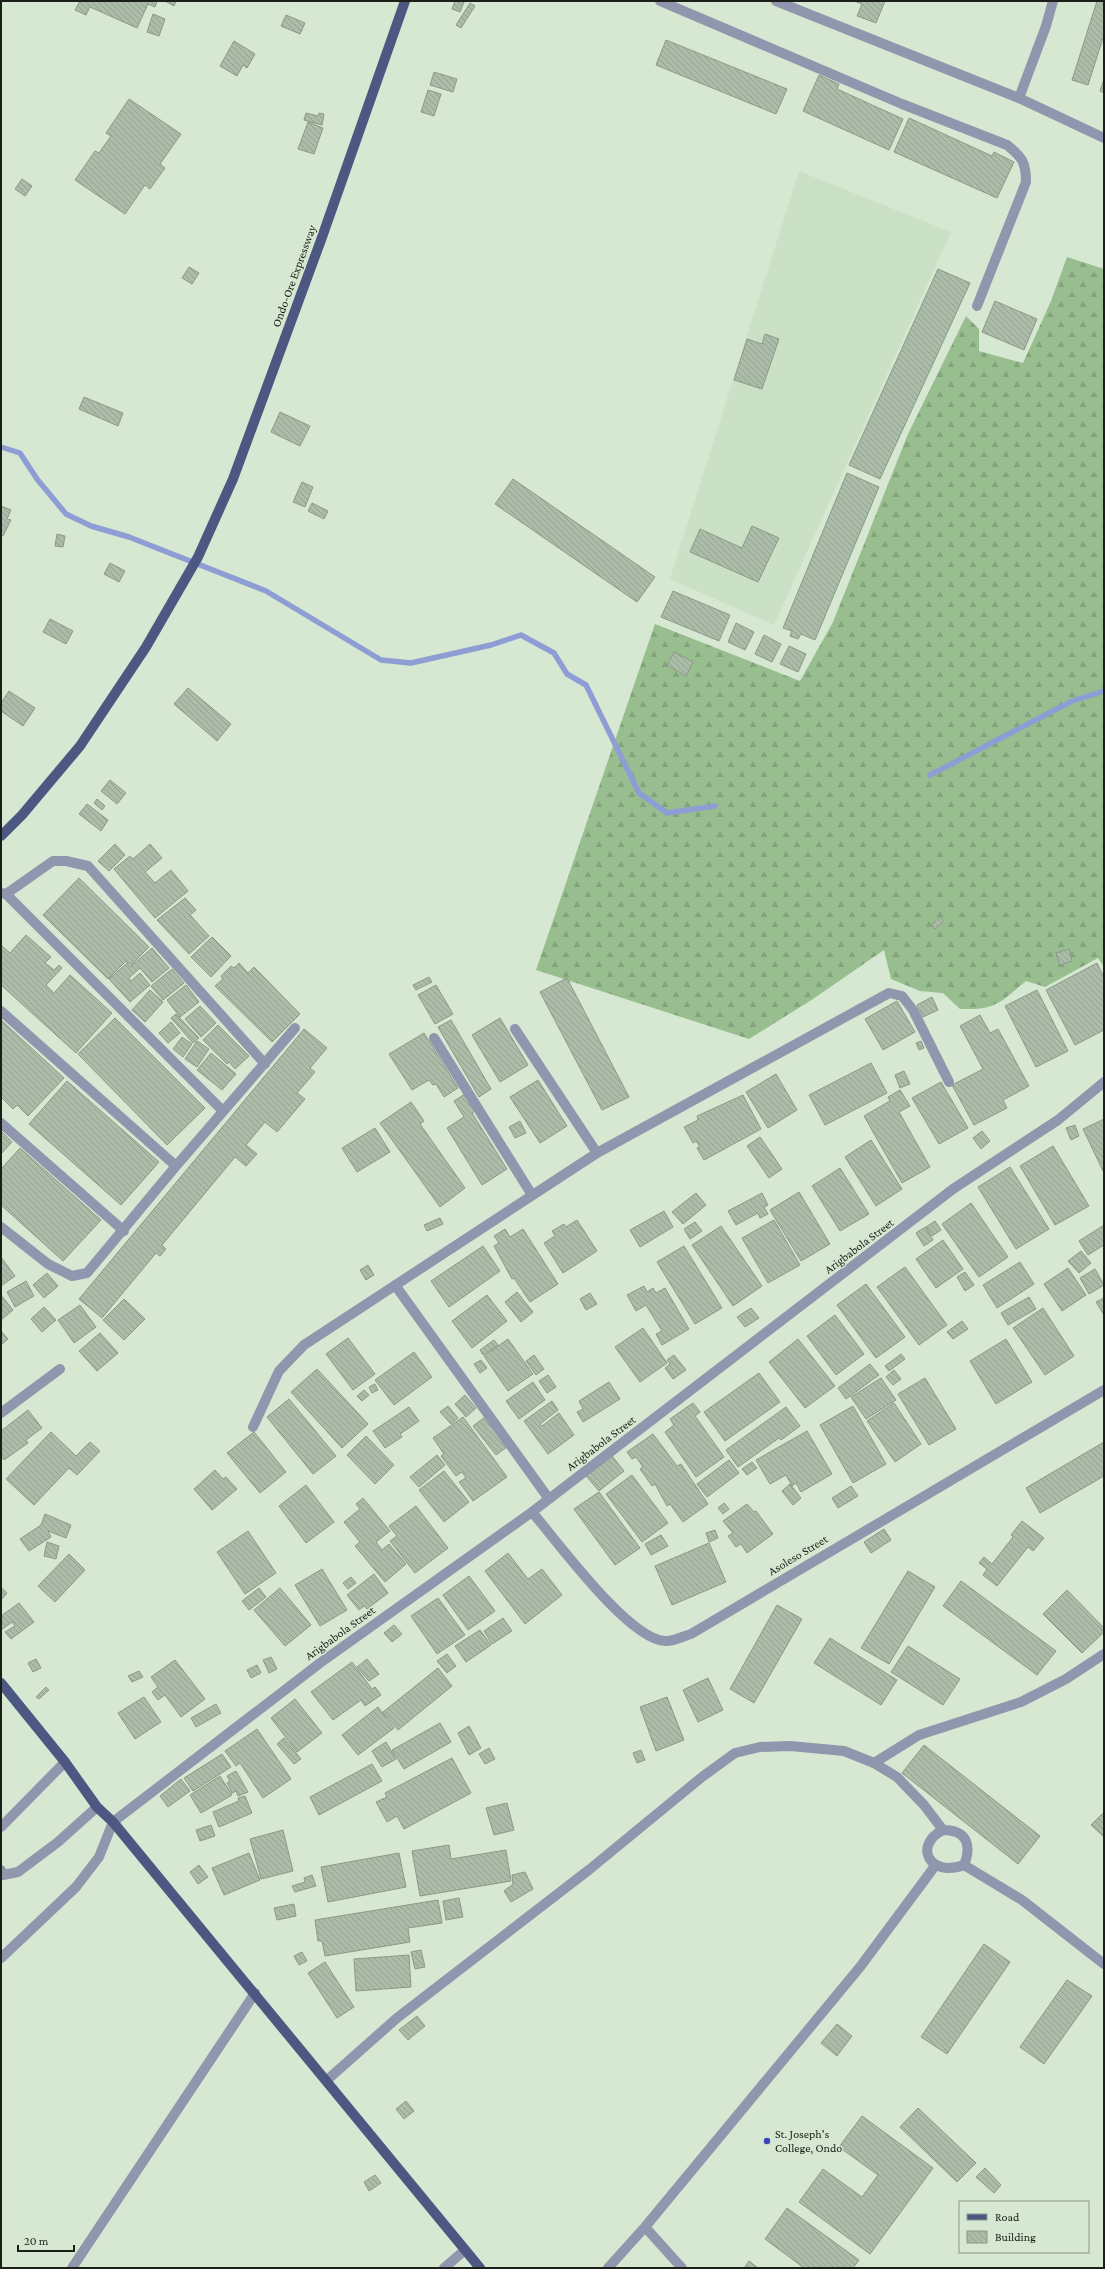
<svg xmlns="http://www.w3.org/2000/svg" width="1105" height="2269" viewBox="0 0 1105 2269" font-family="'Crimson Pro',serif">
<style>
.built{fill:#cae1c5}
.forest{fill:url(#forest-firs)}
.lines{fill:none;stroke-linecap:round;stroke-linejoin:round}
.stream{stroke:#8e9dd4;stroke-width:5.5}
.building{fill:url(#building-back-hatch);stroke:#8a9a86}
.service{stroke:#8f96ae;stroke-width:10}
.minor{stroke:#8f96ae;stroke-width:10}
.primary{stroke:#4d5882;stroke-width:10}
.poi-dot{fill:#3a46ba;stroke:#d6e7d2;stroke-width:1.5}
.labels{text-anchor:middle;stroke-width:3;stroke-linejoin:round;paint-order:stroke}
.street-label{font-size:12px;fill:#1a2018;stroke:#d6e7d2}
.poi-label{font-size:12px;fill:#1a2018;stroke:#d6e7d2;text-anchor:start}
</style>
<defs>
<pattern id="forest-firs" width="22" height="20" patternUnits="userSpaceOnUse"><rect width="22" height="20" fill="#98be8f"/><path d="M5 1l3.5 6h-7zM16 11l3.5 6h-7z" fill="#82a37b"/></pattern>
<pattern id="building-back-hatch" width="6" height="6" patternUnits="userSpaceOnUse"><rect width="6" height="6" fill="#abbca8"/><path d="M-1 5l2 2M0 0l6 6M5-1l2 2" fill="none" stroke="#93a190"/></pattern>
</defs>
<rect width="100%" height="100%" fill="#d6e7d2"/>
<path class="built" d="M799 171 951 232 774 625 670 579Z"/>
<path class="forest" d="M1067 257 1104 269V967L1098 958 1045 987 1026 981C999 1003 996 1010 960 1009L943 993 920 991 891 979 884 950 813 999 749 1039 536 970 655 624 800 681 833 622 908 434 966 316 979 329V351L1023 363 1051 301Z"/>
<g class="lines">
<path class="stream" d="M1 447 20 453 37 479 66 514 91 526 129 537 266 591 381 660 411 663 491 645 521 635 554 653 567 674 586 685 639 793 667 813 715 806
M930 775 1072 701 1104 691"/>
</g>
<path class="building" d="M80 1H157L155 7 148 4 137 28 90 7 86 15 75 10Z
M165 1H176L174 6Z
M455 1 464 2 460 12 452 9Z
M854 1H885L876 23 857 16 862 4Z
M1097 1H1104V35L1088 85 1072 80Z
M470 3 475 6 461 28 456 25Z
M153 14 165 19 159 36 147 32Z
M286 15 305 23 300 34 281 26Z
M666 40 787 89 776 114 656 65Z
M234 41 255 54 247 68 243 65 237 76 220 66Z
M434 72 457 79 453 92 430 85Z
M819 75 839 84 837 89 903 119 889 150 803 111Z
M1104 79V93L1100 91Z
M428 90 441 94 434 116 421 112Z
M129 99 181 134 160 164 165 168 150 189 145 185 125 214 75 180 95 151 99 153 111 136 106 133Z
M306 113 318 116 319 113 324 114 322 125 304 120Z
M909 118 992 156 994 152 1014 162 997 198 894 152Z
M308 122 323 128 314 154 298 149Z
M22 179 32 186 25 196 15 189Z
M189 267 199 273 192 284 182 278Z
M938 269 970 283 880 479 849 465Z
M995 301 1037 319 1024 350 982 332Z
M765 334 779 339 762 389 734 380 747 339 762 344Z
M84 397 123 413 118 426 79 409Z
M280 412 310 426 300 446 271 432Z
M847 473 879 487 815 640 801 634 798 639 790 636 792 631 783 628Z
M513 479 655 577 637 602 495 504Z
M302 482 313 487 305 507 293 502Z
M312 503 328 511 324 519 308 511Z
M1 506 11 510 7 519 11 520 3 536 1 535Z
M752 526 779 538 758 582 690 552 700 529 742 548Z
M57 534 65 536 63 547 55 546Z
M110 563 125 571 119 582 104 574Z
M673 591 730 615 719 641 661 617Z
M50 619 73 631 66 644 43 632Z
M736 623 754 632 745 650 728 642Z
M764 635 781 644 772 662 755 654Z
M789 646 806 654 798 672 780 664Z
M674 652 693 662 686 676 667 665Z
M188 688 231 724 217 741 174 704Z
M9 691 35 708 23 726 1 711V703Z
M110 780 126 793 117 804 101 791Z
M97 799 105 806 102 810 94 803Z
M87 804 108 820 101 831 79 814Z
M115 844 125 855 109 871 98 861Z
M150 844 162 858 145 872 155 883 171 870 188 891 155 918 114 869 130 856 133 859Z
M79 878 149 947 131 965 126 961 108 979 43 915Z
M185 898 196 910 190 915 209 936 189 954 157 920Z
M940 917 943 922 935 929 932 924Z
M26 935 51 957 45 963 54 970 59 965 62 968 46 985 54 993 70 975 112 1013 76 1053 1 985V945L10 953Z
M212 937 231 956 211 977 191 957Z
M152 948 169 968 152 982 140 968 129 978 131 981 140 973 150 985 130 1002 109 979 127 963 130 967Z
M1069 949 1072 961 1060 965 1056 953Z
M239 963 248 973 254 967 300 1014 272 1042 215 986 223 979 221 976 231 966 234 968Z
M1097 963 1104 977V1030L1075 1045 1046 990Z
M172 969 184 983 163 1000 151 986Z
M429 977 432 982 416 990 413 985Z
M567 978 629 1097 602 1110 540 992Z
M186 985 199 1002 180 1017 167 1000Z
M436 985 453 1014 435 1024 418 995Z
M150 990 163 1002 145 1022 132 1010Z
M1037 990 1068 1051 1036 1067 1005 1006Z
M932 997 938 1010 923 1017 917 1005Z
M897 1001 915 1032 883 1050 865 1019Z
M200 1006 216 1023 201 1037 185 1019Z
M176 1014 199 1038 193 1043 171 1018Z
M980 1015 990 1033 998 1029 1029 1086 1003 1100 1007 1108 974 1125 952 1085 983 1069 960 1026Z
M115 1018 205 1108 167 1145 78 1054Z
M500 1018 528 1065 500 1082 472 1035Z
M1 1020 64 1078 28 1116 17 1105 13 1109 1 1097Z
M451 1020 491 1089 479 1097 438 1027Z
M171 1022 180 1033 168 1043 159 1033Z
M218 1025 249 1056 235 1069 229 1062 227 1064 203 1040Z
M304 1029 327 1048 310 1068 315 1072 297 1093 305 1099 277 1132 265 1122 246 1145 257 1154 246 1166 235 1157 162 1245 166 1249 160 1256 156 1253 102 1318 79 1299Z
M424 1033 458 1088 444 1097 436 1084 433 1085 429 1080 412 1090 389 1054Z
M182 1037 192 1044 183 1057 173 1049Z
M197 1041 209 1049 197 1067 185 1059Z
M921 1041 924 1048 919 1050 916 1043Z
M211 1053 236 1074 222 1090 197 1070Z
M871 1063 887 1093 825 1125 809 1095Z
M904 1071 910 1084 900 1088 895 1075Z
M776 1074 797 1110 768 1128 746 1092Z
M538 1080 567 1126 540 1143 510 1097Z
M67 1081 159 1162 121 1205 29 1124Z
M941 1082 968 1128 939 1144 912 1098Z
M900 1090 910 1106 899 1112 930 1167 902 1183 864 1116 890 1101 888 1097Z
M465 1094 475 1111 472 1113 507 1169 482 1185 447 1128 464 1117 454 1101Z
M743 1095 761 1129 704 1160 697 1148 700 1147 696 1141 693 1143 684 1127 698 1120 697 1116Z
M411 1102 424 1121 420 1124 465 1188 440 1207 380 1123Z
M1104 1119V1173L1083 1129Z
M520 1121 526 1133 515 1138 509 1127Z
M1075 1125 1079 1136 1071 1140 1066 1128Z
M375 1128 390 1152 357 1172 342 1148Z
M1 1131 12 1142 1 1154Z
M982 1131 990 1141 981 1149 973 1138Z
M760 1137 782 1169 769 1178 747 1146Z
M871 1140 902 1189 876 1206 845 1157Z
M1053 1146 1089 1206 1055 1225 1020 1166Z
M20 1148 101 1220 63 1261 1 1205V1169Z
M1010 1167 1049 1229 1016 1249 978 1187Z
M840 1168 869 1214 840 1231 812 1186Z
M799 1192 830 1244 801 1261 770 1210Z
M696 1193 706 1205 683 1224 672 1212Z
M762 1193 768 1205 764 1207 768 1214 760 1218 758 1213 736 1225 728 1211Z
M971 1203 1008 1257 979 1277 942 1224Z
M664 1211 673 1227 640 1247 630 1230Z
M440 1218 443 1224 427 1231 424 1225Z
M577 1220 597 1251 563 1273 544 1243 555 1236 552 1231 564 1224 566 1227Z
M774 1220 800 1265 768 1283 742 1238Z
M935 1221 941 1230 932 1236 926 1227Z
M695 1222 702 1231 690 1239 684 1229Z
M1104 1225V1245L1088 1255 1079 1241Z
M721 1226 762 1286 733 1306 692 1245Z
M925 1227 933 1240 924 1246 916 1233Z
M505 1229 510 1237 523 1229 558 1284 530 1302 514 1278 512 1279 494 1246 499 1243 494 1236Z
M943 1240 963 1269 936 1288 916 1259Z
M483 1246 500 1271 449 1307 431 1281Z
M684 1246 722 1308 695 1324 657 1262Z
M1081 1251 1091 1263 1079 1273 1068 1261Z
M1 1257 15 1276 1 1286Z
M1020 1262 1034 1284 997 1308 983 1285Z
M368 1265 374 1275 366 1280 360 1270Z
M905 1267 947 1325 919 1345 877 1287Z
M1068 1268 1086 1295 1062 1311 1044 1284Z
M1095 1269 1104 1285 1089 1294 1080 1278Z
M965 1272 974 1285 965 1291 957 1277Z
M47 1273 58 1286 44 1298 33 1285Z
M26 1281 34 1296 15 1307 7 1292Z
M866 1284 905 1337 876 1358 837 1305Z
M644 1286 647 1292 653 1288 656 1293 665 1288 689 1329 662 1345 656 1334 662 1331 646 1305 636 1311 627 1295Z
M517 1292 533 1312 521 1322 505 1302Z
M590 1293 597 1304 586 1310 580 1299Z
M1 1295 13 1310 1 1320Z
M487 1295 507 1321 472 1348 452 1321Z
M1029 1297 1036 1309 1008 1325 1001 1313Z
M1104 1298V1315L1096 1302Z
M124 1299 145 1319 124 1340 103 1320Z
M80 1305 96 1327 74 1343 58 1320Z
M44 1307 56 1320 42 1332 31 1319Z
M751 1308 759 1318 745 1327 737 1317Z
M1043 1308 1074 1356 1045 1375 1013 1328Z
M835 1315 864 1354 836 1375 807 1336Z
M962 1321 968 1329 953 1339 947 1332Z
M643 1328 667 1363 640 1382 615 1347Z
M1 1331 8 1339 1 1345Z
M100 1333 118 1353 97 1371 79 1351Z
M348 1338 375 1374 353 1390 326 1354Z
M508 1339 533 1374 508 1391 484 1356Z
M798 1339 835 1386 805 1408 769 1362Z
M1006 1339 1032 1382 996 1404 970 1361Z
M494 1340 498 1345 483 1355 480 1350Z
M414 1352 432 1377 394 1405 375 1380Z
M901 1354 905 1359 889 1371 885 1366Z
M534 1355 544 1369 536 1375 526 1361Z
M674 1355 686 1370 673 1379 665 1368 670 1364 667 1360Z
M481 1360 487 1368 480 1373 474 1364Z
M870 1364 879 1375 846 1399 838 1388Z
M317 1369 368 1424 342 1448 291 1392Z
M894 1370 901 1379 893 1385 886 1377Z
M759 1373 780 1402 725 1441 704 1412Z
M548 1375 556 1387 547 1393 539 1381Z
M881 1378 896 1400 866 1419 851 1397Z
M925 1378 956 1429 929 1445 898 1394Z
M533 1382 545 1400 519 1419 506 1401Z
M609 1382 620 1399 583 1422 577 1412 583 1409 579 1401Z
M375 1384 378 1390 372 1393 369 1387Z
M364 1390 369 1395 362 1401 357 1396Z
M465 1395 476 1408 466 1417 455 1404Z
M289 1399 336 1456 313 1474 267 1417Z
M552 1401 558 1410 540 1424 542 1426 559 1413 574 1435 548 1454 524 1421Z
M693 1403 700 1412 695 1416 724 1457 696 1477 665 1432 674 1425 670 1419Z
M894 1403 921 1444 895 1462 867 1421Z
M448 1406 458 1418 451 1424 440 1412Z
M853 1406 886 1464 853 1483 820 1425Z
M409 1407 419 1421 400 1434 402 1437 385 1448 373 1431Z
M786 1407 800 1426 781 1440 779 1438 738 1467 726 1450Z
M28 1410 42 1428 26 1440 28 1443 4 1460 1 1456V1431Z
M463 1417 507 1477 473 1501 459 1482 466 1478 462 1472 456 1476 441 1456 444 1454 433 1438Z
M485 1417 507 1447 496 1455 473 1426Z
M807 1431 832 1474 801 1492 796 1483 792 1486 786 1475 770 1484 756 1460Z
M51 1432 76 1456 90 1442 100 1451 77 1475 69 1468 34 1505 6 1479Z
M254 1432 286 1472 260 1493 227 1453Z
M653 1434 677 1466 681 1464 708 1504 683 1522 670 1504 667 1506 655 1484 652 1486 640 1469 643 1467 636 1457 632 1459 627 1452Z
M366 1436 394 1465 375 1484 347 1455Z
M1104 1442V1476L1040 1513 1026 1488Z
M437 1455 445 1465 419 1487 410 1477Z
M612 1456 624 1471 599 1491 586 1476Z
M729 1460 739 1473 707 1497 697 1484Z
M752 1462 757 1468 747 1475 742 1469Z
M215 1470 223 1479 226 1477 237 1489 212 1510 194 1489Z
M444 1471 469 1502 444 1522 419 1490Z
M632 1475 668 1523 642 1542 606 1494Z
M790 1484 801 1498 793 1505 782 1491Z
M306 1485 334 1522 306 1543 279 1506Z
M851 1486 858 1496 838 1508 832 1498Z
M599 1492 640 1548 615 1565 574 1509Z
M363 1498 390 1531 376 1542 382 1550 389 1544 406 1564 385 1582 355 1546 360 1542 344 1522 360 1509 356 1504Z
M724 1503 729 1509 723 1514 718 1508Z
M747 1504 754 1512 756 1511 773 1534 747 1553 741 1544 736 1547 728 1536 733 1533 723 1521Z
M416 1506 448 1548 415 1573 390 1541 397 1536 389 1526Z
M45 1514 71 1525 66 1538 48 1531 51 1537 29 1551 20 1539 41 1525Z
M1022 1521 1044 1538 1033 1551 1028 1547 997 1586 983 1575 987 1569 979 1563 984 1557 992 1564 1013 1537 1011 1535Z
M884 1529 891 1540 871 1553 864 1542Z
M715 1530 718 1538 709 1542 706 1533Z
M248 1531 276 1573 245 1594 217 1552Z
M661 1535 668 1546 651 1555 645 1544Z
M47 1542 59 1546 56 1559 44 1556Z
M709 1543 726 1582 672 1605 655 1566Z
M508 1553 528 1579 542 1569 562 1595 525 1624 485 1571Z
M69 1554 85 1570 55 1602 38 1586Z
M322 1569 347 1610 320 1626 295 1585Z
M908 1571 935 1587 889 1664 861 1648Z
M374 1574 388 1593 367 1609 364 1606 359 1610 347 1595Z
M469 1576 495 1611 468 1630 443 1595Z
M351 1577 356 1583 348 1589 343 1583Z
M961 1581 1056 1651 1037 1675 943 1606Z
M1 1587 7 1593 1 1600Z
M259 1588 266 1597 249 1610 242 1601Z
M280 1588 311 1625 285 1646 254 1610Z
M1067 1590 1104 1628V1632L1082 1653 1043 1614Z
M438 1598 465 1635 437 1654 411 1616Z
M19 1603 34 1622 11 1639 5 1632 15 1626 12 1622 1 1630V1616Z
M777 1605 802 1619 754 1703 730 1689Z
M503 1618 512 1631 492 1644 484 1631Z
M394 1625 402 1634 392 1642 384 1633Z
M480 1630 491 1645 466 1662 455 1646Z
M830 1638 897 1680 881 1705 814 1663Z
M908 1646 960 1679 943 1705 891 1672Z
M447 1654 456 1666 447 1673 437 1661Z
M271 1657 277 1669 269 1673 263 1660Z
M36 1659 41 1668 33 1672 28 1663Z
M367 1659 379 1674 369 1681 357 1667Z
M175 1660 205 1699 181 1717 165 1695 158 1700 152 1692 158 1687 151 1677Z
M352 1662 372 1689 375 1687 381 1695 365 1706 361 1700 333 1720 311 1692Z
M257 1665 261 1673 251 1678 247 1670Z
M438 1668 452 1686 398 1730 383 1712Z
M139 1671 143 1677 132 1682 128 1676Z
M708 1678 723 1710 698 1722 683 1690Z
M46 1687 49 1690 39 1699 36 1697Z
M144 1697 161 1722 135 1739 118 1713Z
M667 1697 684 1740 656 1751 640 1707Z
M295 1699 322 1733 297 1752 271 1718Z
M216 1704 221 1713 196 1727 191 1718Z
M378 1707 394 1728 358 1755 342 1735Z
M440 1723 451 1742 404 1769 392 1750Z
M469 1726 481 1748 469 1755 458 1733Z
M257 1729 291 1779 263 1798 240 1763 236 1766 225 1751Z
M284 1738 301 1759 294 1764 277 1744Z
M386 1742 396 1759 382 1767 372 1751Z
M924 1745 1040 1836 1018 1864 902 1773Z
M489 1748 495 1759 485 1764 479 1754Z
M641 1750 645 1760 637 1763 633 1753Z
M222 1754 231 1767 193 1791 184 1778Z
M452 1758 471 1793 404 1829 397 1816 387 1822 376 1802 387 1797 385 1793Z
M372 1764 382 1781 319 1815 310 1797Z
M236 1771 248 1792 238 1796 236 1791 232 1793 227 1783 230 1781 227 1776Z
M220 1776 232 1795 201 1813 190 1795Z
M181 1779 190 1791 168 1807 160 1796Z
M245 1796 252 1813 219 1827 213 1812 239 1801 238 1798Z
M507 1803 514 1830 494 1835 486 1808Z
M1104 1812V1837L1091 1825Z
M211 1825 215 1836 200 1841 196 1830Z
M283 1830 293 1871 261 1879 250 1839Z
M449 1845 451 1859 506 1850 511 1881 420 1896 412 1851Z
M249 1853 260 1880 224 1895 212 1868Z
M399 1853 406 1887 328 1902 321 1867Z
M199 1865 208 1877 198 1884 190 1872Z
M525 1872 533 1889 511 1902 504 1891 513 1884 512 1875Z
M312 1875 316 1886 295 1892 292 1886 305 1882 304 1878Z
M459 1898 463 1917 446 1920 443 1901Z
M438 1900 442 1923 408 1928 410 1942 325 1956 322 1941H318L315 1920Z
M294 1904 296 1916 277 1920 274 1908Z
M984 1944 1010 1962 947 2054 921 2037Z
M421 1950 425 1967 415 1969 411 1952Z
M302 1952 307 1961 299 1965 294 1956Z
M409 1955 411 1987 356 1991 354 1959Z
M325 1962 354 2007 337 2018 308 1973Z
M1067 1980 1092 1996 1044 2064 1020 2047Z
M417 2016 425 2026 408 2040 399 2030Z
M837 2024 852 2036 837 2056 821 2043Z
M406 2101 414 2111 404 2119 396 2109Z
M918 2108 976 2163 957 2182 900 2127Z
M862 2116 933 2168 870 2254 799 2202 823 2169 862 2197 878 2175 839 2147Z
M985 2168 1001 2185 994 2193 976 2177Z
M375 2175 381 2183 369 2191 364 2182Z
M787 2208 859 2260 853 2268H804L765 2239Z
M749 2261 758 2268H744Z"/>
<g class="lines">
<path class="service" d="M1019 98 1046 26 1053 1
M1 1413 60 1369
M874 1763 919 1735 1021 1702 1066 1679 1104 1654
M1 1827 65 1762
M1 1870 3 1875 18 1872 58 1842 97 1807
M645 2227 682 2268
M608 2268 645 2227 860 1967 935 1866"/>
<path class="minor" d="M660 1 902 104 1007 145C1022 157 1026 162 1026 182L977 306
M776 1 1019 98 1104 138
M1 893 6 894 53 861H66L88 866 265 1064
M6 894 223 1111
M1 1011 176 1166
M515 1029 597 1153
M434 1038 532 1195
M1 1123 124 1231
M1 1227 48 1264 72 1276 87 1273 176 1166 295 1028
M395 1285 549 1499
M253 1427 279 1371 304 1345 597 1153 889 993 902 996 913 1010 949 1082
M532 1512C557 1541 628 1639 665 1641 672 1642 684 1636 691 1634L1104 1390
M943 1830C967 1830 972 1845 964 1865 929 1878 913 1845 943 1830Z
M964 1865 1022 1900 1104 1964
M1 1958 76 1887 99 1857 113 1822 320 1663 532 1512 953 1189 1058 1120 1104 1082
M327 2080 397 2018 590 1869 702 1777 735 1753 760 1747 790 1746 844 1751 874 1763 897 1777 924 1805 943 1830
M72 2268 255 1993
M444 2268 465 2250"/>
<path class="primary" d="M1 836 22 815 80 746 146 647 198 557 233 479 321 240 405 1
M1 1683 65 1762 97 1807 113 1822 480 2268"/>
</g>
<circle class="poi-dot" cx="767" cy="2141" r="4"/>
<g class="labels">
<g class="street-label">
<text transform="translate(294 276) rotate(-70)" y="4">Ondo-Ore Expressway</text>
<text transform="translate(859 1246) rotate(-37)" y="4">Arigbabola Street</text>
<text transform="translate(601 1443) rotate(-37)" y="4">Arigbabola Street</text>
<text transform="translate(798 1555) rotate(-31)" y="4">Asoleso Street</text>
<text transform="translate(340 1633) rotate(-36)" y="4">Arigbabola Street</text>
</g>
<g class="poi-label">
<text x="775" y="2138">St. Joseph's<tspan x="775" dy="14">College, Ondo</tspan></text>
</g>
</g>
<rect width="1105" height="2269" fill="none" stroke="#1a2018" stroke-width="4"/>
<rect x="959" y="2201" width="130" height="52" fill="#d6e7d2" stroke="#8b9788"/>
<rect x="967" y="2214" width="20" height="6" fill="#4d5882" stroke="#8b9788"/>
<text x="995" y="2221" font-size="12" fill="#1a2018">Road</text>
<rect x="967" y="2231" width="20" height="12" fill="url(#building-back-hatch)" stroke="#8b9788"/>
<text x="995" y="2241" font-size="12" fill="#1a2018">Building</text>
<path d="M18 2245v6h56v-6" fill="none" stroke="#1a2018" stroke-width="2"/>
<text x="24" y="2245" font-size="12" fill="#1a2018" stroke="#d6e7d2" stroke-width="3" paint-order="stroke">20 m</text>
</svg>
